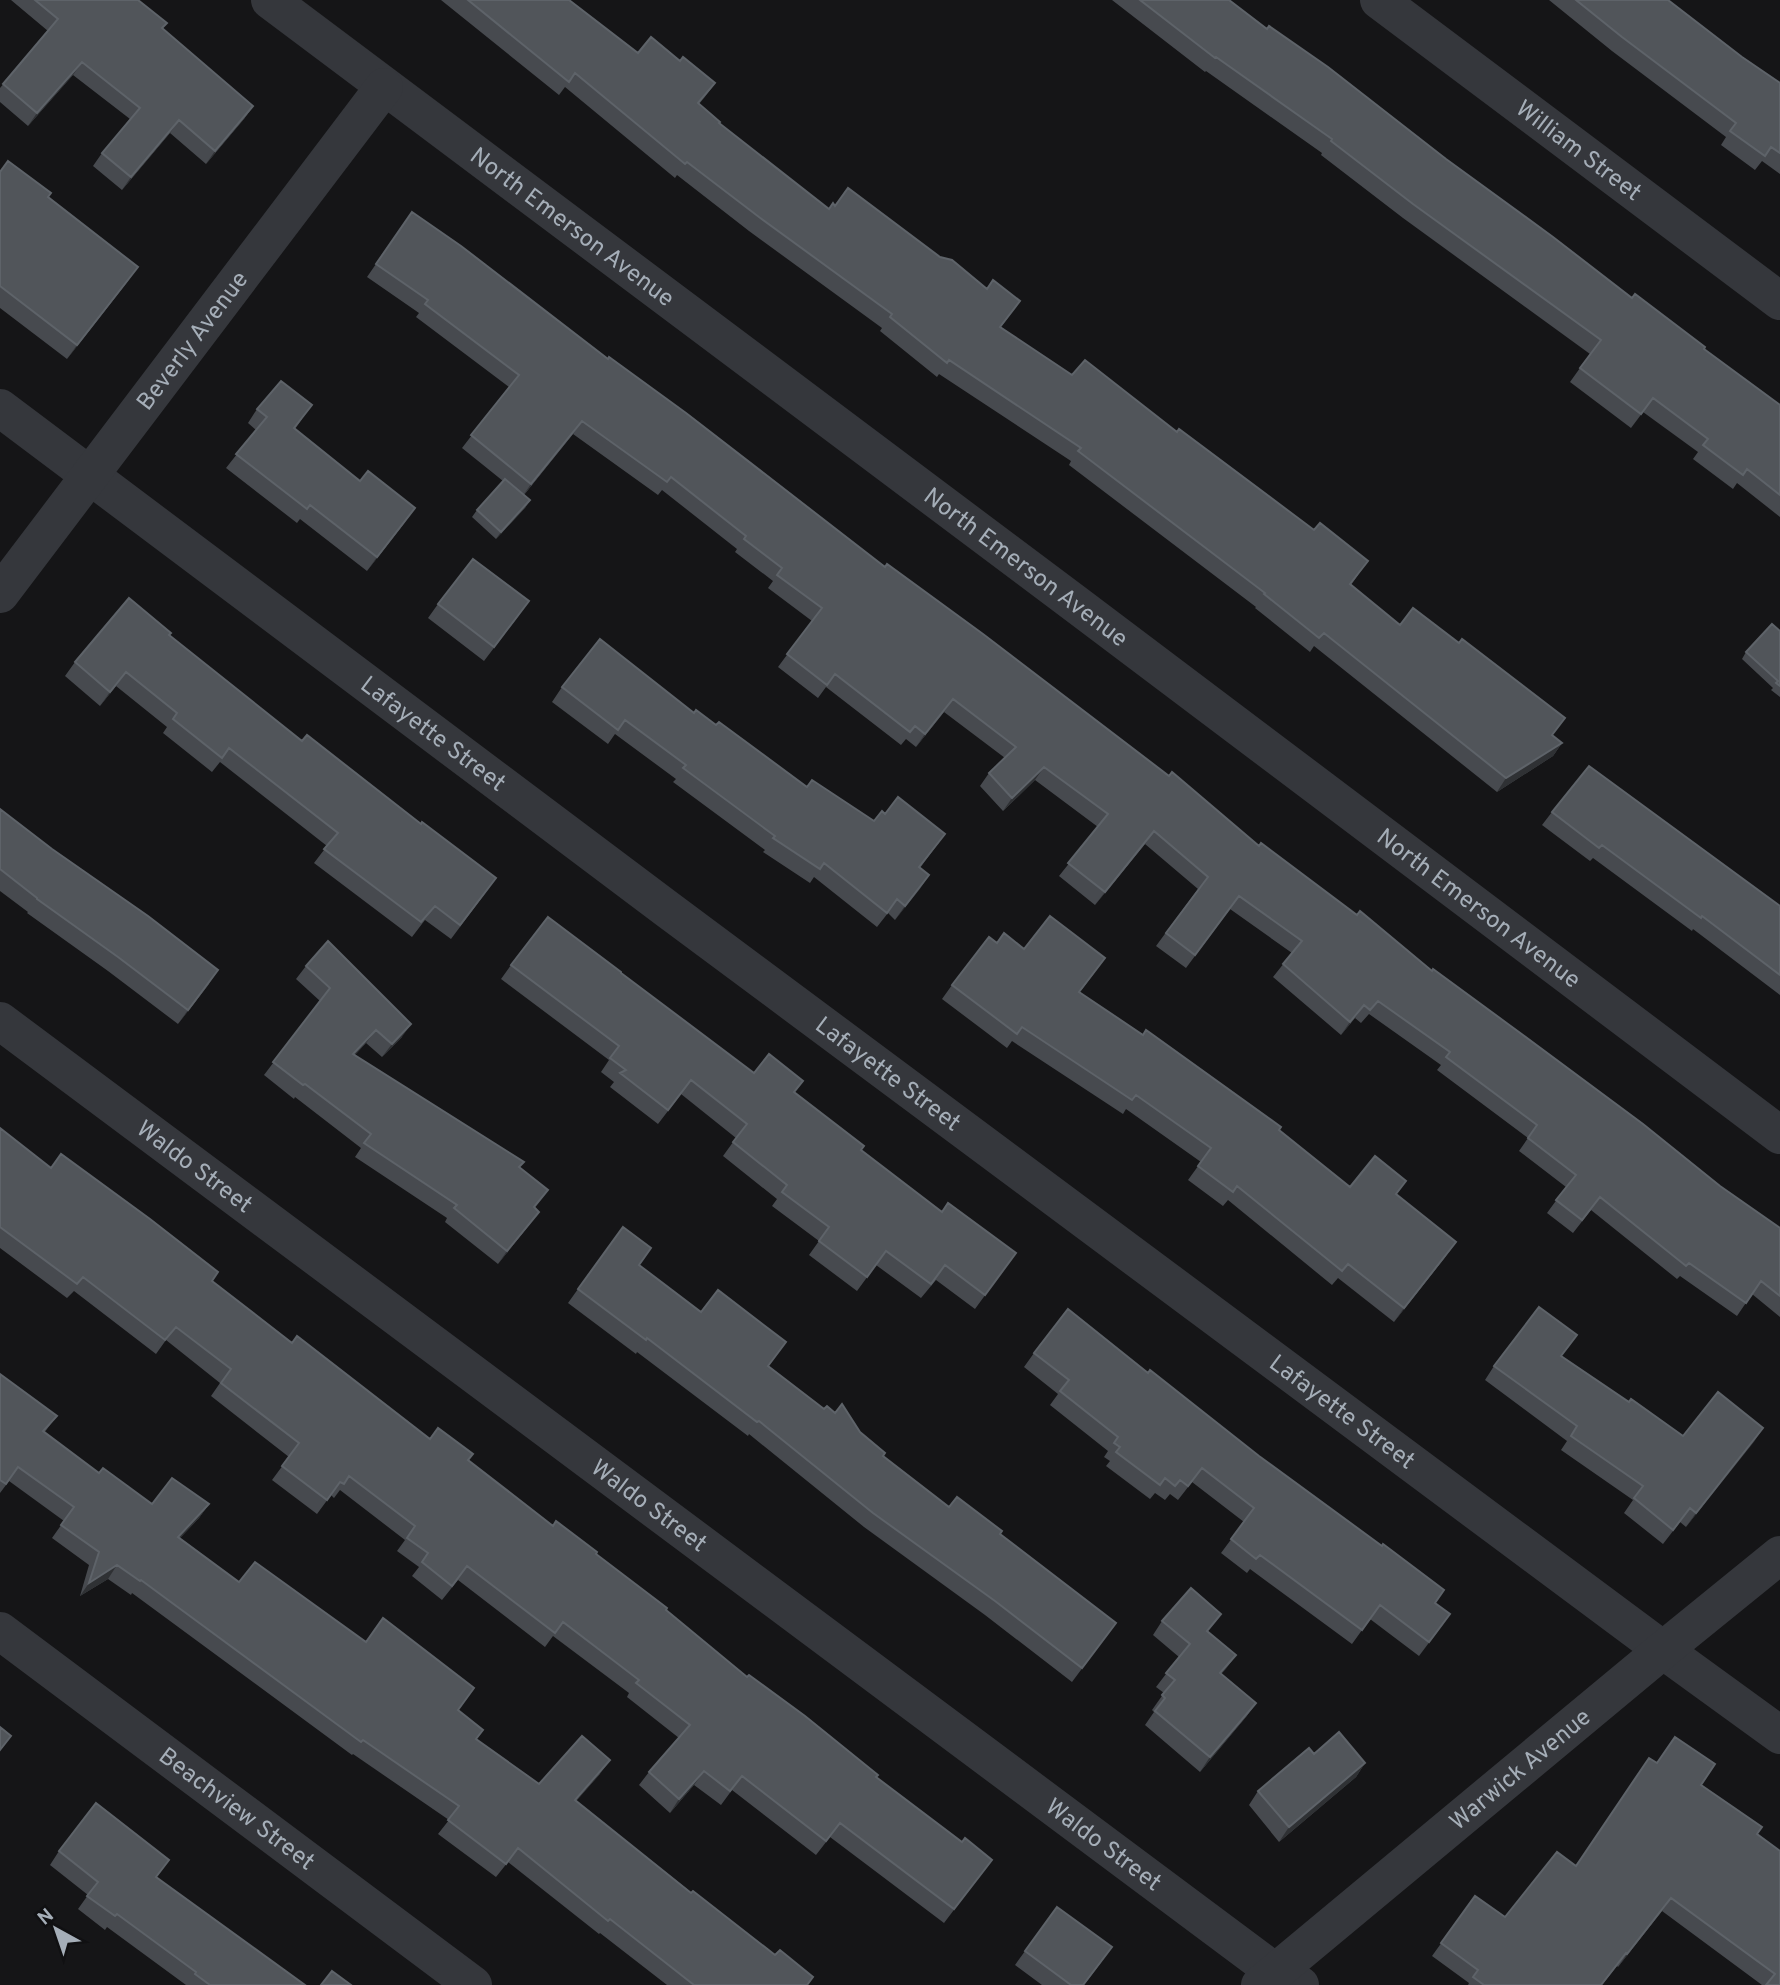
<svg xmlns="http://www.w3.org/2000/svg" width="1780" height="1985" viewBox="0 0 1780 1985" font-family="Overpass,sans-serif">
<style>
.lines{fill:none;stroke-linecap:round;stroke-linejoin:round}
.minor{stroke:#35373c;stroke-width:38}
.wall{fill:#474a4f}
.shaded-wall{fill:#2f3134}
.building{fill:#51555a;stroke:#5e6369;stroke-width:2}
.labels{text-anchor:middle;stroke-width:6;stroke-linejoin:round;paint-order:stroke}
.street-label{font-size:24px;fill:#a5aeb8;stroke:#101012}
</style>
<rect width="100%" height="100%" fill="#151517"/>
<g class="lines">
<g class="minor">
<path id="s1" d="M270 0 1077 605 1780 1135"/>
<path id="s2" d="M1379 0 1780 301"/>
<path id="s3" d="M0 408 667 909 1663 1650 1780 1735"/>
<path id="s4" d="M0 594 384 87"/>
<path id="s5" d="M0 1021 1275 1972 1300 1985"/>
<path id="s6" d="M0 1631 473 1985"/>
<path id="s7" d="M1260 1985 1663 1650 1780 1555"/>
</g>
</g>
<path class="wall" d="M11 0H138L163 29 253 106 244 119 206 164 170 133 122 190 93 166 102 153 130 119 73 75 28 126 0 102V88L48 31Z
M441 0H569L638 53 680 61 715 83 699 104 719 123 829 209 835 206 940 257 987 289 1020 301 1001 327 1358 575 1351 585 1400 625 1562 743 1553 756 1497 792 1314 646 1310 652 1255 608 1256 607 1069 465 1071 461 939 374 937 377 880 331 882 328 749 231 677 175 675 178 565 87 559 95Z
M1112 0H1229L1267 29 1446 159 1632 298 1780 405V517L1737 483 1733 489 1693 459 1698 452 1643 412 1631 428 1570 382 1590 354 1403 218 1321 155 1322 153 1206 71 1205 72Z
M1549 0H1668L1742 57 1780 83V174L1762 161 1755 170 1721 145 1726 137 1612 51Z
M0 172 48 198 128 281 67 359 0 308Z
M412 212 885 567 1259 846 1432 971 1720 1186 1780 1228V1317L1752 1294 1737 1316 1680 1276 1677 1279 1591 1210 1573 1233 1547 1213 1566 1187 1519 1151 1528 1138 1437 1070 1441 1065 1369 1014 1361 1023 1355 1018 1341 1035 1273 977 1292 953 1230 909 1186 968 1156 946 1198 889 1145 844 1095 905 1059 876 1098 827 1035 780 1003 811 980 786 989 773 1005 758 944 712 916 747 906 739 901 745 826 687 818 698 778 667 812 621 768 588 773 581 735 552 737 549 662 490 658 495 573 434 524 495 530 500 525 508 496 539 472 517 477 510 503 481 462 448 509 387 416 317 419 313 367 277Z
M257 409 302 419 295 429 405 522 367 571 300 519 297 523 226 468 256 430 248 423Z
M438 604 519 615 484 661 428 618Z
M1780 631V697L1771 690 1773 688 1742 659 1746 652Z
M169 636 486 892 451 939 425 920 412 937 314 863 327 846 220 762 212 772 163 733 167 727 116 686 100 706 65 676 75 662Z
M562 687 694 713 716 725 807 787 874 821 885 814 945 834 920 868 929 875 895 920 888 913 877 927 814 877 810 883 763 852 765 850 673 782 676 779 615 734 608 744 552 702Z
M0 809 209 984 178 1024 108 971 27 913 28 912 0 891Z
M1552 812 1780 906V995L1693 929 1692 931 1593 858 1590 861 1542 825Z
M997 943 1024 949 1095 972 1079 993 1279 1130 1350 1187 1396 1195 1446 1256 1394 1322 1338 1278 1332 1285 1228 1200 1223 1206 1188 1180 1201 1162 1126 1109 1123 1114 1012 1041 1007 1048 942 999 952 985Z
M511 965 621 973 754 1073 795 1093 861 1150 942 1212 1016 1253 975 1309 936 1280 921 1298 876 1265 857 1291 809 1255 819 1241 772 1206 777 1199 723 1156 736 1138 681 1094 658 1124 610 1087 614 1082 601 1072 609 1060 501 979Z
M306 966 402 1037 382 1057 366 1043 355 1055 520 1168 535 1208 529 1225 498 1264 445 1222 447 1218 355 1157 361 1148 295 1097 294 1099 264 1075 320 1001 296 979Z
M0 1128 51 1168 212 1281 292 1343 430 1439 468 1460 553 1526 596 1554 666 1610 747 1677 876 1777 982 1873 944 1923 830 1837 816 1855 732 1790 721 1805 694 1785 670 1813 639 1785 649 1772 679 1738 627 1697 629 1693 553 1636 545 1647 458 1580 442 1600 412 1576 419 1567 397 1551 405 1540 340 1490 334 1498 331 1495 317 1514 272 1480 289 1457 211 1396 220 1383 166 1340 156 1354 74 1291 67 1298 0 1248Z
M639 1265 824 1409 860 1432 883 1456 949 1507 1000 1534 1116 1623 1072 1682 985 1615 864 1527 749 1434 748 1436 637 1352 636 1354 568 1303 578 1289Z
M1034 1353 1435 1603 1440 1628 1419 1656 1370 1619 1352 1644 1250 1569 1247 1573 1221 1553 1244 1522 1192 1482 1178 1500 1170 1494 1165 1500 1155 1493 1150 1499 1106 1466 1110 1461 1104 1457 1108 1451 1050 1405 1058 1394 1024 1367Z
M1561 1357 1629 1402 1683 1436 1763 1428 1686 1527 1680 1522 1663 1544 1624 1513 1633 1500 1561 1450 1567 1441 1485 1380 1494 1366Z
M0 1374 57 1416 44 1433 99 1473 152 1504H209L199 1518 180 1538 239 1582 458 1710 477 1740 539 1784 600 1774 576 1801 808 1985H667L600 1933 599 1934 508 1862 496 1877 438 1834 449 1820 353 1754 352 1755 132 1593 131 1595 108 1579 80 1596 89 1565 52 1538 64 1521 9 1481 0 1493Z
M1162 1621 1208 1632 1236 1655 1221 1674 1256 1703 1246 1717 1200 1772 1145 1725 1154 1712 1152 1710 1164 1693 1156 1687 1179 1657 1153 1635Z
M1314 1754 1365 1763 1356 1777 1279 1842 1249 1805 1258 1791Z
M1657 1763 1701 1785 1757 1834 1780 1985H1762L1662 1911 1618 1967 1617 1966 1602 1985H1468L1469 1983 1432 1956 1475 1896 1505 1917 1575 1866Z
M59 1851 156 1877 305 1985H186L107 1927 105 1930 78 1909 88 1895 50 1865Z
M1057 1907 1102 1961 1084 1985H1042L1015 1965Z"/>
<path class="shaded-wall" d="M82 62 73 75 28 126 37 113Z
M715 83 705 97 688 117 698 103Z
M253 106 244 119 206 164 215 151Z
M179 120 170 133 122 190 131 177Z
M138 267 128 281 67 359 77 345Z
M582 421 573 434 522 497 531 484Z
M530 500 525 508 496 539 501 532Z
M415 508 405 522 367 571 377 557Z
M126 672 116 686 100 706 110 692Z
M953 699 944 712 916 747 925 734Z
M1562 743 1553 756 1497 792 1506 778Z
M1044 767 1035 780 1003 811 1012 798Z
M1154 831 1145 844 1095 905 1105 892Z
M929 875 920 889 895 920 905 906Z
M218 970 209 984 178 1024 188 1010Z
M1364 1005 1355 1018 1341 1035 1350 1022Z
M411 1024 402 1037 382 1057 392 1044Z
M376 1030 366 1043 343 1067 353 1054Z
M539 1212 529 1225 498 1264 507 1251Z
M1456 1242 1446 1256 1394 1322 1404 1308Z
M1763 1428 1754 1442 1686 1527 1696 1513Z
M209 1504 199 1518 168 1551 178 1537Z
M117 1565 108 1579 80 1596 89 1583Z
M1236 1655 1226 1669 1210 1687 1220 1673Z
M1256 1703 1246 1717 1200 1772 1210 1757Z
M610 1760 600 1774 565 1814 575 1800Z
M1365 1763 1356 1777 1279 1842 1289 1827Z
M704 1771 694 1785 670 1813 679 1799Z
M1671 1898 1662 1911 1618 1967 1627 1954Z"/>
<path class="building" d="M35 0H138L167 23 162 28 253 106 215 151 179 120 131 177 102 153 140 108 82 62 37 113 3 84 58 19Z
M468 0H569L638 53 651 37 680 61 683 57 715 83 698 103 720 122 719 123 829 209 833 203 835 206 848 188 940 257 952 260 987 289 993 280 1020 301 1000 327 1072 375 1085 360 1177 432 1179 429 1314 530 1320 523 1368 561 1350 584 1400 625 1413 608 1459 643 1462 639 1565 718 1552 735 1562 743 1506 778 1324 633 1319 638 1264 594 1265 593 1078 451 1081 448 949 360 947 363 890 317 892 314 759 217 687 162 685 164 575 73 569 82Z
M1140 0H1229L1267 29 1269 26 1328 67 1446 159 1553 237 1632 298 1635 294 1705 347 1704 349 1780 405V495L1747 469 1743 475 1703 445 1708 439 1653 398 1641 414 1580 368 1601 340 1413 204 1331 141 1332 139 1216 57 1215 58Z
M1576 0H1668L1742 57 1780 83V153L1771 147 1765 156 1730 131 1736 123 1622 37Z
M8 161 51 193 48 197 138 267 77 345 0 286V172Z
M412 212 461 246 608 359 609 357 686 413 885 567 887 564 983 634 1169 776 1172 772 1259 846 1261 843 1357 915 1360 911 1432 971 1433 969 1508 1024 1643 1124 1720 1186 1780 1228V1296L1761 1281 1746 1303 1689 1263 1686 1266 1600 1197 1582 1220 1556 1200 1576 1175 1528 1138 1537 1125 1446 1057 1450 1052 1378 1001 1370 1010 1364 1005 1350 1022 1283 964 1302 941 1239 896 1195 955 1166 933 1208 877 1154 831 1105 892 1068 863 1108 814 1044 767 1012 798 989 773 1016 747 953 699 925 734 915 726 910 732 835 674 827 685 787 654 822 608 777 575 782 568 744 539 746 536 671 477 667 482 582 421 531 484 471 435 519 375 425 304 428 300 376 264Z
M281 381 312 405 294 428 360 481 368 471 415 508 377 557 310 505 307 509 236 454 267 417 257 409Z
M505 479 530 500 501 532 477 510Z
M473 559 529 601 494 647 438 604Z
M129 598 171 633 169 635 302 741 307 735 421 824 422 822 496 878 460 925 435 906 421 922 324 849 338 833 229 748 222 758 173 719 177 713 126 672 110 692 75 662Z
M1772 624 1780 631V686L1776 683 1778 681 1746 652Z
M600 639 694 713 696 710 716 725 719 722 807 787 812 780 874 821 882 811 885 814 898 797 945 834 919 867 929 875 905 906 897 899 887 913 824 863 820 869 773 838 775 836 683 768 686 765 625 720 618 730 562 687Z
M1589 766 1780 906V975L1702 916 1701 918 1602 845 1599 848 1552 812Z
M0 809 52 849 148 916 218 970 188 1010 118 957 37 899V898L0 869Z
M1050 916 1105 958 1079 992 1143 1035 1146 1030 1281 1127 1279 1130 1350 1187 1375 1156 1406 1181 1396 1194 1456 1242 1404 1308 1348 1264 1342 1271 1237 1186 1233 1192 1198 1166 1211 1148 1136 1095 1132 1100 1022 1027 1017 1034 952 985 989 937 997 943 1004 933 1024 949Z
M548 917 621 972V973L754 1073 769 1054 803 1081 794 1092 864 1146 861 1150 942 1212 948 1203 1016 1253 985 1295 945 1265 931 1284 886 1251 867 1277 819 1241 829 1227 782 1192 787 1185 733 1142 747 1124 691 1080 668 1110 620 1073 626 1070 610 1058 619 1046 511 965Z
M328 941 411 1024 392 1044 376 1030 353 1054 524 1162 519 1167 548 1190 534 1207 539 1212 507 1251 454 1208 457 1205 364 1143 371 1134 305 1084 303 1085 273 1062 330 988 306 966Z
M0 1128 51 1168 61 1154 150 1219 218 1272 212 1281 292 1343 297 1336 430 1439 438 1428 473 1454 468 1460 553 1526 556 1521 597 1552 596 1554 667 1608 666 1610 747 1677 749 1675 805 1716 878 1775 876 1777 962 1842 965 1838 992 1860 954 1909 840 1823 826 1841 742 1776 730 1791 704 1771 679 1799 649 1772 690 1725 636 1683 639 1680 563 1622 555 1633 467 1566 452 1586 422 1562 428 1553 407 1538 415 1526 349 1476 344 1484 340 1482 327 1500 282 1466 299 1443 221 1383 231 1369 176 1327 165 1340 83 1277 77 1284 0 1227Z
M623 1227 651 1248 639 1265 701 1312 718 1290 786 1342 768 1366 824 1409 827 1406 835 1413 842 1404 860 1432 885 1453 883 1456 949 1507 957 1497 1002 1531 1000 1534 1116 1623 1082 1668 995 1601 873 1513 759 1421 757 1422 647 1338 646 1340 578 1289Z
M1539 1307 1577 1335 1561 1356 1629 1402 1631 1399 1683 1436 1718 1392 1763 1428 1696 1513 1690 1508 1673 1530 1634 1498 1643 1486 1571 1436 1577 1426 1494 1366Z
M1068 1309 1148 1373 1150 1370 1259 1456 1382 1546 1383 1544 1444 1590 1435 1603 1450 1614 1429 1642 1380 1605 1362 1630 1260 1555 1256 1559 1231 1539 1254 1508 1202 1468 1188 1486 1180 1480 1175 1486 1165 1478 1160 1485 1116 1452 1120 1447 1114 1443 1118 1437 1060 1391 1069 1380 1034 1353Z
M0 1374 57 1416 43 1431 99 1473 103 1468 152 1504 172 1478 209 1504 178 1537 239 1582 255 1562 366 1642 383 1618 474 1688 458 1710 483 1730 476 1739 539 1784 582 1736 610 1760 575 1800 691 1893 693 1891 775 1955 780 1950 813 1977 807 1985H694L610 1919 608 1921 518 1848 506 1864 448 1820 459 1806 363 1740 361 1742 141 1580 140 1581 117 1565 89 1583 99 1552 61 1525 74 1507 18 1467 6 1484 0 1480Z
M1191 1588 1221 1614 1207 1631 1236 1655 1220 1673 1256 1703 1210 1757 1155 1711 1165 1698 1162 1695 1175 1680 1166 1673 1190 1644 1162 1621Z
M0 1727 11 1736 0 1750Z
M1339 1732 1365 1763 1289 1827 1258 1791 1309 1748 1314 1754Z
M1675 1737 1715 1764 1701 1785 1762 1827 1757 1834 1780 1851V1985H1766L1775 1974 1671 1898 1627 1954 1626 1953 1601 1985H1484L1473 1977 1478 1970 1441 1943 1475 1896 1505 1917 1557 1852 1576 1866 1649 1758 1657 1763Z
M96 1803 169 1860 156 1877 305 1985H210L195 1974 196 1972 117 1914 115 1916 87 1896 98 1882 59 1851Z
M1057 1907 1112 1947 1083 1985H1071L1025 1951Z
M332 1971 351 1985H321Z"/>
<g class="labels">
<g class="street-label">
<text dy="8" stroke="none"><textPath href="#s2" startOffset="250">William Street</textPath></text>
<text dy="8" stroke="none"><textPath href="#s1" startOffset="378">North Emerson Avenue</textPath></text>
<text dy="8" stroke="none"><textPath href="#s4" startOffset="318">Beverly Avenue</textPath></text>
<text dy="8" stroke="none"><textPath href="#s1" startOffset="945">North Emerson Avenue</textPath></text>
<text dy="8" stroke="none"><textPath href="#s3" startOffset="542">Lafayette Street</textPath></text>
<text dy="8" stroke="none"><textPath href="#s1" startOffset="1512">North Emerson Avenue</textPath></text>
<text dy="8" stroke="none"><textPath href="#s3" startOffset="1110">Lafayette Street</textPath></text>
<text dy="8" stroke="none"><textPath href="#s5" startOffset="243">Waldo Street</textPath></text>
<text dy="8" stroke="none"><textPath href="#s3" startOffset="1676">Lafayette Street</textPath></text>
<text dy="8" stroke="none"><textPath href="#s5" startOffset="810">Waldo Street</textPath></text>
<text dy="8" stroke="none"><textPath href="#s7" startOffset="338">Warwick Avenue</textPath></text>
<text dy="8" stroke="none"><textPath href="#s6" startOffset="296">Beachview Street</textPath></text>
<text dy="8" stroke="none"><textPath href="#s5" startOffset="1377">Waldo Street</textPath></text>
</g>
</g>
<g transform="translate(56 1929) rotate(320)" stroke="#101012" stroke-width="5" paint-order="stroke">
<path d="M0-5L12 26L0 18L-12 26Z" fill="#a5aeb8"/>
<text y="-10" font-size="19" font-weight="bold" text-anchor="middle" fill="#a5aeb8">N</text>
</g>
</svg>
